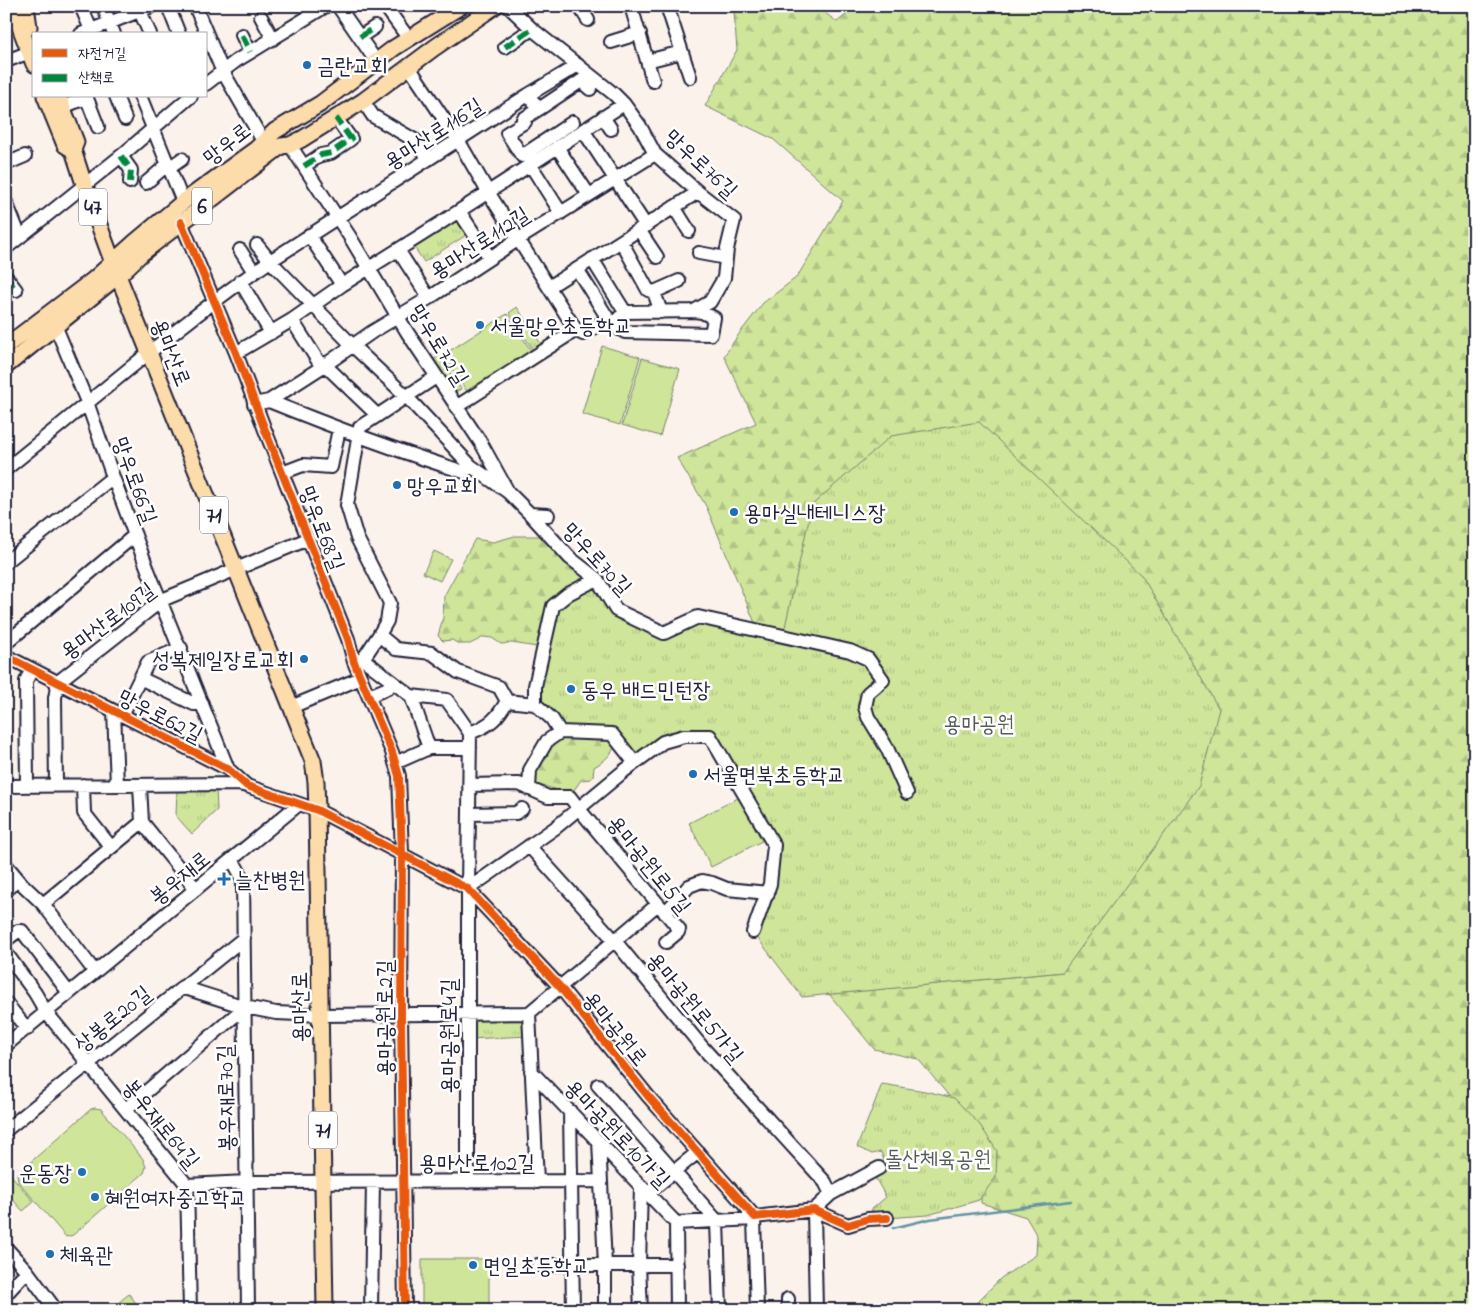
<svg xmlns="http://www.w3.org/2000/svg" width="1481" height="1316" viewBox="0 0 1481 1316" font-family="'Indie Flower','Poor Story',sans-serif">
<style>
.green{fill:#cee59a;stroke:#78846a}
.forest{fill:url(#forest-firs);stroke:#78846a}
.park{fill:url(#park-tufts);stroke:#78846a}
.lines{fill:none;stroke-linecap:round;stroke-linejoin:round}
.stream{stroke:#6393a3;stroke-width:2.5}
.minor-casing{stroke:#22223b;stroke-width:16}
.major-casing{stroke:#22223b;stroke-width:19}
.minor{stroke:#fff;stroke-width:12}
.major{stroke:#fddcac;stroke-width:15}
.quiet{stroke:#00873e;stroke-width:6;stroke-dasharray:12 6;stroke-linecap:butt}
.cycleway-casing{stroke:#fff;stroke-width:11}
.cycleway{stroke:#e8590c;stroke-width:8}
.poi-dot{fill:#1f6fb2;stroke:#fff;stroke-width:2}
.labels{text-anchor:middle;stroke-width:5;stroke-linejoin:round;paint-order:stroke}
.shield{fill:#fff;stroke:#646476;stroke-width:1}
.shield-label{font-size:21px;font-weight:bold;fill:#22223b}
.poi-label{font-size:22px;fill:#22223b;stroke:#fff;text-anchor:start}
.street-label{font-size:22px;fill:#22223b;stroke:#fff}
.park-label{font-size:22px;fill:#565c58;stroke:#fff}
</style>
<defs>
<pattern id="forest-firs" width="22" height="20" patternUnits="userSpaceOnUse" patternTransform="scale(1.25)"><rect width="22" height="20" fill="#cee59a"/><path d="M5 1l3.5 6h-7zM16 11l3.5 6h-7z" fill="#b1c486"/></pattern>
<pattern id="park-tufts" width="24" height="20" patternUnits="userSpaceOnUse" patternTransform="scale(1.25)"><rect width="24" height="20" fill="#cee59a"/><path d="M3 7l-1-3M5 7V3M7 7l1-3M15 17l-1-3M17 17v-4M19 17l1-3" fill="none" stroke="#b1c486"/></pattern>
</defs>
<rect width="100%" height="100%" fill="#fcf2ec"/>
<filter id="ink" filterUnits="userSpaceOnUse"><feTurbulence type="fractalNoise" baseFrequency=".02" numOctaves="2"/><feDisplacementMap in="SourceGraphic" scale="10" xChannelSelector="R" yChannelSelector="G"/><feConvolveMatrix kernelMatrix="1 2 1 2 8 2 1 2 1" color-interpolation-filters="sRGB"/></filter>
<g filter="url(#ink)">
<path class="green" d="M507 314 532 352 468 393 443 355Z
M602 346 640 357 620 425 582 414Z
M642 358 680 369 660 436 622 425Z
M740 797 762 841 711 867 689 823Z
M95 1108 101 1109 143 1159 146 1167 144 1173 73 1235 66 1237 18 1181 17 1174 91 1109Z
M11 1175 34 1202 23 1211 6 1192V1179Z
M422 1259H489V1310H422Z
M129 1294 136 1303 137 1309 113 1310V1307Z"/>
<path class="forest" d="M748 6H816L837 22 857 6H1475V1310H971L974 1305 1001 1278 1036 1255 1037 1236 1026 1217 981 1203V1180L959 1108 918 1059 874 1049 829 994 1063 972 783 636 758 630 706 506 677 458 756 423 724 356 739 334 763 303 797 277 843 201 773 139 705 106 737 50 734 12Z
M515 536H540L597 579 543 648 512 643 501 644 492 638 484 637 470 644H459L452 640 443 641 438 636 443 618 444 596 475 539 493 542Z
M562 735 607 736 615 745C612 755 603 762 594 767L593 776 591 779 581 780 574 790 570 793 539 785 534 782 533 771 549 744Z"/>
<path class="park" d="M459 214 471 232 424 262 412 244Z
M517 307 541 344 533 350 509 313Z
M439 356 461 389 452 394 431 361Z
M979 422 1142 576 1219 709 1199 786 1063 972 802 997 753 932 774 845 710 736H684L635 763 612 734 560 732 535 705 553 606 597 579 616 610 664 633 698 617 783 636 812 505 891 436Z
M434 551 451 559 440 581 423 573Z
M177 788H216L217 810 192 834 176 816Z
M528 1013V1036L469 1039V1015Z
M882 1084 925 1091 954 1098 980 1125 997 1151 996 1177 979 1200 928 1215 887 1218 871 1210 886 1197 872 1172 885 1163 881 1152 872 1154 857 1147Z"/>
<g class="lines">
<path class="stream" d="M893 1228 930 1219 1071 1201"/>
<defs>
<path id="minor" d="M81 6 91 30
M103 6 114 34
M168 6 179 34
M195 6 222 70 263 141
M338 6 376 61
M385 6 409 39
M508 6 532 29 614 94 624 104 640 126 655 154 698 192 734 220 727 249 724 278 710 302 694 311 625 312 612 325
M579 6 588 20
M631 6 653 81
M667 6 690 77
M140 11 150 34
M261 17 273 39
M81 34 152 6
M242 35 250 52
M360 37 375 27
M611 42 640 33
M505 47 532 29
M6 61 30 52
M647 61 682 52
M409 67 458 140 488 192 576 330 583 334 602 323 610 322
M206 84 236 61 326 6
M528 95 539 109 523 119 525 122 507 133 522 156 573 122
M86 96 98 127
M116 96 125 119
M140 96 183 202
M363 101 373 116 416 141 429 159
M63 107 87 97
M539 109 581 81 590 89
M603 117 611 129
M583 130 646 226
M290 145 350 237 407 332 481 443 507 490
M557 147 589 195
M121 156 131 170 130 182
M6 164 25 156
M530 164 561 213
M304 166 321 155 331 153 351 139 336 118
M169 168 182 159
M146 183 168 164
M6 202 20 237
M674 207 689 231
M459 211 490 258
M181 222 236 353 265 430 348 639 354 662 392 752 399 776 402 853 401 1015 405 1310
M639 230 657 257
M309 235 342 285
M621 241 648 290 654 292
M257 245 270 261 352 345 406 396 471 466 508 492 530 514 570 558 597 579 616 610 664 633 698 617 850 651 868 659 883 680 868 693 865 707 868 717 887 748 907 793
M6 248 121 156 191 96
M240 250 254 272
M398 250 429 298
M699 253 726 258
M592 259 625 312
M577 269 612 325 625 332 711 334 714 318 702 312 694 311
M6 277 16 290
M240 281 271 333
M549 287 698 192
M661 312 654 292 679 281
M292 320 318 361 325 365 377 415
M55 325 87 402 113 477 148 570 228 769
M236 353 292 320 342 285 439 224 624 104
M436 377 360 427 347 505 357 538 390 603 387 621 379 635 396 649 432 653 458 672 499 687 507 701 535 704
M269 401C333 427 398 451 464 472L471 466
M254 404 269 401 325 365 372 332 429 298 522 237 655 154
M456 407 576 330
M6 469C94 399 178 325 270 261L528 95 578 65
M282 473 303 465 331 467 339 429
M530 514 548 515
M6 562 113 477
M6 643 135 535
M6 656 228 769 247 786 317 810 468 889 560 987 648 1096 755 1217 814 1210 848 1225 868 1219 887 1218
M363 659 379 635
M354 662 363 659 411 696 447 700 470 733 468 889V1182
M140 678 194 704 202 703
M369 696 388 688 392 682
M411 696 429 748
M535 704V686L553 606 568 594 597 579
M535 704 552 719 560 732
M291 707 361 678
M114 711 117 785
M122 715 148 662 181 648
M470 733C490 725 497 719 507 701
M395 763 429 748H470
M27 785 26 681 32 669
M56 785 55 698 58 682 162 600 308 539
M83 785 84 813 111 847
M469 785 519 784 548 797H570L579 809 679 929 678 932 666 942
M6 786 238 784 247 786
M140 786 142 822 196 889
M529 789 530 770 547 741 560 732 612 734 635 763
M469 814 516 813 522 809
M529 846 615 941 703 1048 825 1182 831 1194
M232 859 243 879 248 1310
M6 865 22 884 43 904 95 972
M468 889 555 828 624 771 663 742 684 736H710L774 845 770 884 753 932
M6 891 17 878
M43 904 142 822
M665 913 689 886 702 881 712 883 727 889 768 893
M6 940 18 931H22L69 993
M6 953 35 993 46 1012 187 1185 190 1310
M182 987 245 1007
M6 1003 27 1029
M6 1045 299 804
M531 1071 676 1223
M598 1085 717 1221 720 1310
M126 1109 245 1007 276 1013 321 1015 529 1013
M570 1111 573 1310
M6 1130 244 938
M599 1141 605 1265V1310
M537 1182 529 1013 658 904
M187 1185 246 1182 601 1181
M648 1193 698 1152
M754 1219 757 1310
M676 1223 677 1310
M676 1223 754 1219 755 1217
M6 1248 27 1271 56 1310
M538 1265H677
M6 1294 27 1271
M371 1310 373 1182
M641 1310 639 1265 641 1186
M788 1310V1299
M816 1310 814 1210 831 1194 879 1168"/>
<path id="major" d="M12 6 34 64
M26 6 29 27
M45 96 65 145 73 150
M58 96 76 142 73 150 84 184 113 263 313 761 316 782 317 810 325 1310
M6 346 93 280 134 243 183 202 256 149 275 131 320 104 394 48 461 6
M6 366 119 275 142 253 281 146 290 145 302 139 363 101 434 48 495 6"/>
</defs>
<use href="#minor" class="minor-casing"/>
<use href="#major" class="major-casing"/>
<use href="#minor" class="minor"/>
<use href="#major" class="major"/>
<path class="quiet" d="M242 35 250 52
M360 37 375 27
M505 47 532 29
M121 156 131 170 130 182
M304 166 321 155 331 153 351 139 336 118
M6 277 16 290"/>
<defs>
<path id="cycleway" d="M181 222 236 353 265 430 348 639 354 662 392 752 399 776 402 853 401 1015 405 1310
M6 656 228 769 247 786 317 810 468 889 560 987 648 1096 755 1217 814 1210 848 1225 868 1219 887 1218"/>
</defs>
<use href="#cycleway" class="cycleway-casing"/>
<use href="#cycleway" class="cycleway"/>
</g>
</g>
<g class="poi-dot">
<circle cx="307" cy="65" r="5"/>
<circle cx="480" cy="325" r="5"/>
<circle cx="397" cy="485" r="5"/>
<circle cx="734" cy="512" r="5"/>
<circle cx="304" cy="659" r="5"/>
<circle cx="571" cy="689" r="5"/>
<circle cx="693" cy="774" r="5"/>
<path d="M221.5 871.5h5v5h5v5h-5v5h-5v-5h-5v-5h5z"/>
<circle cx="82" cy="1172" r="5"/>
<circle cx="95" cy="1197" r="5"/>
<circle cx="50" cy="1254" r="5"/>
<circle cx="473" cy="1265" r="5"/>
</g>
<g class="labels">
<g class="shield">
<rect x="192" y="187.5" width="20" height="37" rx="4"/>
<rect x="79" y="188.5" width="28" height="37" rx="4"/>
<rect x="200" y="496.5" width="28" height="37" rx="4"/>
<rect x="309" y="1111.5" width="28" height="37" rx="4"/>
</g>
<g class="shield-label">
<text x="202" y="213">6</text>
<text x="93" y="214">47</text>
<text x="214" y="522">71</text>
<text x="323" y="1137">71</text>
</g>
<g class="poi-label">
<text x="317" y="73">금란교회</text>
<text x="490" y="333">서울망우초등학교</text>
<text x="407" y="493">망우교회</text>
<text x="744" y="520">용마실내테니스장</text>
<text x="294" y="667" text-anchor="end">성복제일장로교회</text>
<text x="581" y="697">동우 배드민턴장</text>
<text x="703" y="782">서울면북초등학교</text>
<text x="235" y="887">늘찬병원</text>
<text x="72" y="1180" text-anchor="end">운동장</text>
<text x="105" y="1205">혜원여자중고학교</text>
<text x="60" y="1262">체육관</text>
<text x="483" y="1273">면일초등학교</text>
</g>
<g class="street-label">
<text transform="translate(433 133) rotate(-33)" y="8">용마산로116길</text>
<text transform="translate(226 143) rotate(-38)" y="8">망우로</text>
<text transform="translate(702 163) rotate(43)" y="8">망우로76길</text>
<text transform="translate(479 242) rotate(-33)" y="8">용마산로112길</text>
<text transform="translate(440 344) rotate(58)" y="8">망우로72길</text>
<text transform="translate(172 352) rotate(68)" y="8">용마산로</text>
<text transform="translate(136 480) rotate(70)" y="8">망우로66길</text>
<text transform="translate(323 528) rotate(69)" y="8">망우로68길</text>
<text transform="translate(598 558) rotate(47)" y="8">망우로70길</text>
<text transform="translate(107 620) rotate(-37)" y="8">용마산로109길</text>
<text transform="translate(161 715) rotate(27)" y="8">망우로62길</text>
<text transform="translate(650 864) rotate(51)" y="8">용마공원로5길</text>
<text transform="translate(179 877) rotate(-39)" y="8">봉우재로</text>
<text transform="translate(299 1007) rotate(-91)" y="8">용마산로</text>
<text transform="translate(696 1007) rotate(50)" y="8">용마공원로5가길</text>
<text transform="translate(112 1018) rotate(-39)" y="8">상봉로20길</text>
<text transform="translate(384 1018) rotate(-90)" y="8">용마공원로2길</text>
<text transform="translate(616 1028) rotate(51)" y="8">용마공원로</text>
<text transform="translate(448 1036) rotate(-90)" y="8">용마공원로4길</text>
<text transform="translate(225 1098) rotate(-91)" y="8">봉우재로70길</text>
<text transform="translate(162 1123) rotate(51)" y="8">봉우재로64길</text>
<text transform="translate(618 1133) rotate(46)" y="8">용마공원로10가길</text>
<text x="477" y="1170">용마산로102길</text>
</g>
<g class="park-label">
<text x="979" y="731">용마공원</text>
<text x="938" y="1166">돌산체육공원</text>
</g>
</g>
<rect width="1481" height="1316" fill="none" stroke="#fff" stroke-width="25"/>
<rect x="12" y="12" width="1456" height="1291" fill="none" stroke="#22223b" stroke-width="2" filter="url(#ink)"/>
<rect x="32" y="32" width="175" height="65" fill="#ffffff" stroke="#a7a7b1"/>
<rect x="42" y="49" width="25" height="8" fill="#e8590c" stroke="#a7a7b1"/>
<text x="78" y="58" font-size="15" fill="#22223b">자전거길</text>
<rect x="42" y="74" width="25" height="8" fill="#00873e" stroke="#a7a7b1"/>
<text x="78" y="82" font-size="15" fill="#22223b">산책로</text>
</svg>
